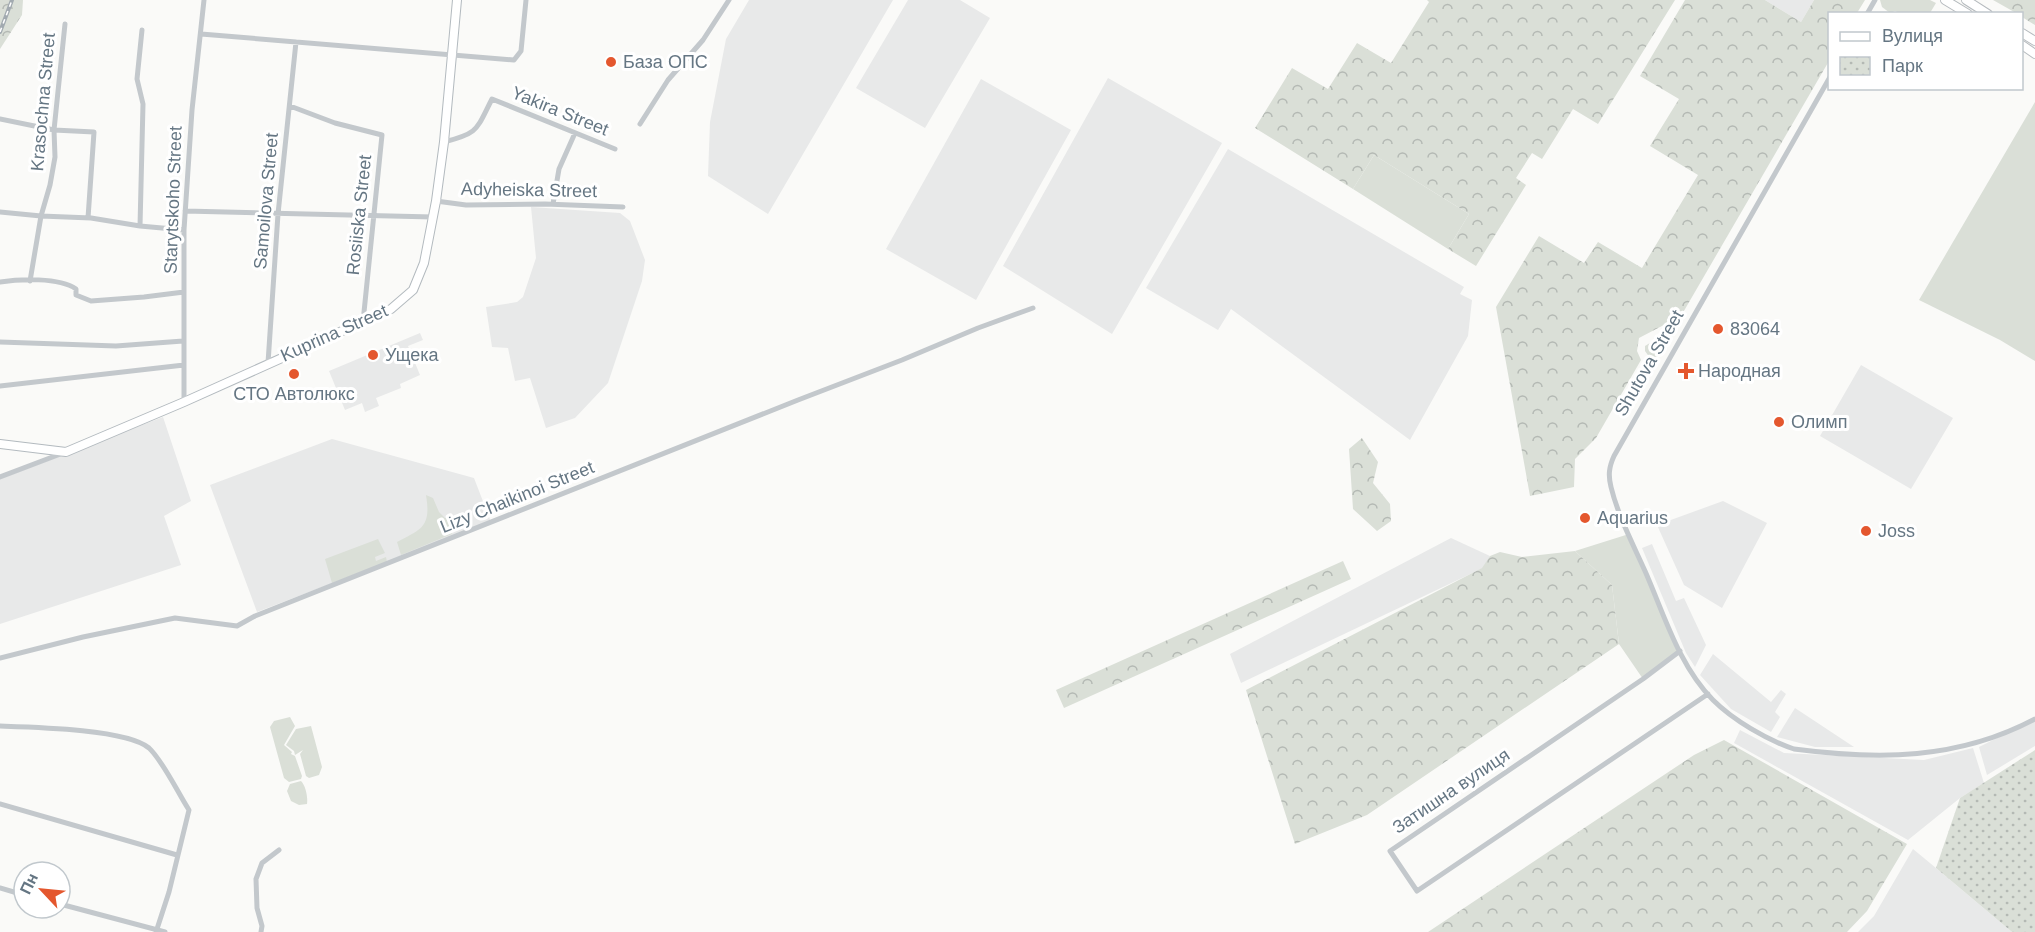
<svg xmlns="http://www.w3.org/2000/svg" width="2035" height="932" viewBox="0 0 2035 932" font-family="Arial,sans-serif">
<style>
.built{fill:#e8e9e9}
.grass{fill:#dadfd7}
.forest{fill:url(#forest-crowns)}
.park{fill:url(#park-dots)}
.lines{fill:none;stroke-linecap:round;stroke-linejoin:round}
.secondary-casing{stroke:#b3babf;stroke-width:10}
.primary-casing{stroke:#b5babe;stroke-width:10}
.street{stroke:#c3c8cc;stroke-width:5}
.secondary{stroke:#fff;stroke-width:8}
.primary{stroke:#fff;stroke-width:8}
.rail-casing{stroke:#a2aab0;stroke-width:4}
.rail{stroke:#fff;stroke-width:1.5;stroke-dasharray:4.5;stroke-linecap:butt}
.poi-dot{fill:#e4572e;stroke:#fff;stroke-width:2}
.labels{text-anchor:middle;stroke-width:6;stroke-linejoin:round;paint-order:stroke}
.poi-label{font-size:18px;fill:#657683;stroke:#fff;text-anchor:start}
.street-label{font-size:18px;fill:#657683;stroke:#fff}
</style>
<defs>
<pattern id="forest-crowns" width="20" height="18" patternUnits="userSpaceOnUse" patternTransform="scale(1.5)"><rect width="20" height="18" fill="#dadfd7"/><path d="M2 6a3 3 0 1 1 6 0M12 15a3 3 0 1 1 6 0" fill="none" stroke="#b4b9b4"/></pattern>
<pattern id="park-dots" width="8" height="8" patternUnits="userSpaceOnUse" patternTransform="scale(1.5)"><rect width="8" height="8" fill="#dadfd7"/><path d="M2 2h.1M6 6h.1" fill="none" stroke="#b4b9b4" stroke-width="1.8" stroke-linecap="round"/></pattern>
</defs>
<rect width="100%" height="100%" fill="#fafaf8"/>
<path class="built" d="M749 0H893L768 214 708 176 710 122 726 39Z
M908 0H960L990 18 925 128 856 88Z
M1765 0H1814L1801 22Z
M1108 78 1222 143 1112 334 1003 266Z
M981 79 1071 130 976 300 886 249Z
M1228 149 1464 287 1460 294 1472 300 1468 336 1410 440 1231 309 1218 330 1146 288Z
M531 207 620 213 630 221 645 260 642 281 608 383 575 418 546 428 530 378 515 381 508 348 492 347 486 307 517 302 523 297 536 258Z
M420 333 423 340 408 346 420 375 400 384 401 388 376 398 379 406 365 412 362 403 345 410 329 371Z
M1861 365 1953 418 1911 489 1820 436Z
M163 417 191 501 164 516 181 565 0 624V479Z
M332 439 474 478 491 522 257 612 210 485Z
M1723 501 1767 523 1722 608 1684 585 1657 525Z
M1451 538 1490 556 1483 568 1241 683 1230 654Z
M1652 544 1676 601 1684 598 1706 645 1695 667 1686 653 1642 548Z
M1713 654 1771 702 1781 690 1786 694 1775 712 1780 717 1771 732 1731 709 1700 675Z
M1795 708 1854 747H1815L1777 737Z
M2035 719V746L1987 775 1979 747Z
M1740 730 1784 753 1924 760 1973 748 1984 783 1960 798 1908 840 1734 743Z
M1913 849 1936 868 2012 932H1858L1874 916Z"/>
<path class="grass" d="M1880 0H1930L1936 3 1930 13H1900L1895 11 1890 13 1882 7Z
M2035 102V361L2000 340 1919 300Z
M1374 155 1469 214 1448 249 1353 189Z
M1669 331 1674 333 1663 354 1654 359 1650 358 1645 351V346Z
M426 495 433 498 439 512 445 518H448L452 534 401 555 397 542C423 529 431 526 426 495Z
M1629 534 1680 651 1643 679 1619 644 1612 585 1575 551Z
M378 539 385 553 375 557 376 561 386 557 387 562 332 583 325 559Z
M290 717 295 726 284 745 292 752 291 754 295 756 302 776 301 779 289 782 284 778 270 727 274 721Z
M311 726 322 767 319 775 309 778 306 776 300 754 303 750 295 755 294 751 286 745 296 729Z
M301 781C306 786 308 798 307 804L299 805 291 801 287 791 290 784Z"/>
<path class="forest" d="M0 0H23L22 15 0 49Z
M1427 0H1675L1598 124 1573 109 1542 159 1532 153 1516 178 1526 185 1476 266 1448 249 1469 214 1374 155 1353 189 1255 128 1292 68 1328 89 1357 43 1391 63 1429 2Z
M1685 0H1765L1801 22 1814 0H1865L1857 13 1830 14 1829 61 1681 316 1639 338 1637 351 1641 360 1596 438 1575 459 1574 487 1530 496 1496 307 1539 236 1584 263 1598 242 1642 268 1698 175 1650 146 1679 99 1640 76Z
M1993 0H2035V25L2022 17V14L2016 13Z
M1362 438 1378 462 1373 483 1390 504 1391 521 1377 531 1353 509 1349 449Z
M1575 551 1612 585 1619 644 1367 815 1295 844 1246 690 1482 568 1490 556 1500 552 1522 557Z
M1343 561 1351 579 1064 708 1056 690Z
M1724 740 1907 844 1867 911 1847 932H1428L1694 755Z"/>
<path class="park" d="M2035 750V932H2012L1936 868 1960 798Z"/>
<g class="lines">
<defs>
<path id="secondary" d="M0 444 66 452 184 402 391 309 413 290 424 263 436 201 444 142 457 0"/>
<path id="primary" d="M1945 0 1968 14
M1966 0 1988 14
M2022 33 2035 41
M2022 45 2035 54"/>
</defs>
<use href="#secondary" class="secondary-casing"/>
<use href="#primary" class="primary-casing"/>
<path class="street" d="M1867 14 1875 0
M201 34 514 60 521 51 526 0
M1830 77 1614 456C1609 467 1608 475 1611 487 1618 516 1633 544 1645 571 1664 614 1679 666 1713 700 1733 720 1767 740 1794 749 1878 760 1958 760 2035 719
M290 106 335 123 382 135 363 322
M0 119 54 130 94 132 88 218
M640 124 668 80 703 40 729 0
M444 142C479 133 476 130 492 99L615 149
M436 201 466 205 545 204 623 207
M553 204 559 169 575 133
M185 211 433 217
M0 212 41 216 91 218 140 226 184 230
M140 226 143 104 137 79 142 30
M30 281 41 216 50 185 55 157 54 130 65 24
M0 282C19 279 59 277 76 289V295L91 301 144 297 184 292
M0 342 116 346 183 341
M268 363 278 214 296 42
M0 386 184 365
M184 402V230L192 110 204 0
M0 477 63 453
M1680 651 1643 679 1390 851 1417 891 1708 694
M0 658 83 637 175 618 237 626 255 616 798 400 902 360 978 328 1033 308
M0 726C31 727 127 729 149 748 163 761 178 793 189 810L169 892 156 932
M0 804 177 855
M0 888 24 895
M60 904 165 932
M261 932 262 926 257 908 256 879 262 863 279 850"/>
<use href="#secondary" class="secondary"/>
<use href="#primary" class="primary"/>
<defs>
<path id="rail" d="M0 32 12 0"/>
</defs>
<use href="#rail" class="rail-casing"/>
<use href="#rail" class="rail"/>
</g>
<g class="poi-dot">
<circle cx="611" cy="62" r="6"/>
<circle cx="1718" cy="329" r="6"/>
<circle cx="373" cy="355" r="6"/>
<path d="M1683 362h6v6h6v6h-6v6h-6v-6h-6v-6h6z"/>
<circle cx="294" cy="374" r="6"/>
<circle cx="1779" cy="422" r="6"/>
<circle cx="1585" cy="518" r="6"/>
<circle cx="1866" cy="531" r="6"/>
</g>
<g class="labels">
<g class="poi-label">
<text x="623" y="68">База ОПС</text>
<text x="1730" y="335">83064</text>
<text x="385" y="361">Ущека</text>
<text x="1698" y="377">Народная</text>
<text x="294" y="400" text-anchor="middle">СТО Автолюкс</text>
<text x="1791" y="428">Олимп</text>
<text x="1597" y="524">Aquarius</text>
<text x="1878" y="537">Joss</text>
</g>
<g class="street-label">
<text transform="translate(43 102) rotate(-85)" y="6">Krasochna Street</text>
<text transform="translate(560 111) rotate(22)" y="6">Yakira Street</text>
<text transform="translate(529 190) rotate(1)" y="6">Adyheiska Street</text>
<text transform="translate(173 200) rotate(-88)" y="6">Starytskoho Street</text>
<text transform="translate(266 201) rotate(-85)" y="6">Samoilova Street</text>
<text transform="translate(359 215) rotate(-84)" y="6">Rosiiska Street</text>
<text transform="translate(334 333) rotate(-24)" y="6">Kuprina Street</text>
<text transform="translate(1649 363) rotate(-60)" y="6">Shutova Street</text>
<text transform="translate(517 497) rotate(-22)" y="6">Lizy Chaikinoi Street</text>
<text transform="translate(1451 791) rotate(-34)" y="6">Затишна вулиця</text>
</g>
</g>
<rect x="1828" y="12" width="195" height="78" fill="#ffffff" stroke="#c1c8cd" stroke-width="1.5"/>
<rect x="1840" y="32" width="30" height="9" fill="#ffffff" stroke="#c1c8cd" stroke-width="1.5"/>
<text x="1882" y="42" font-size="18" fill="#657683">Вулиця</text>
<rect x="1840" y="57" width="30" height="18" fill="url(#park-dots)" stroke="#c1c8cd" stroke-width="1.5"/>
<text x="1882" y="72" font-size="18" fill="#657683">Парк</text>
<g transform="translate(42 890) rotate(296)"><circle r="28" fill="#ffffff" stroke="#c1c8cd" stroke-width="1.5"/>
<path d="M0-4.5L10 22L0 15L-10 22Z" fill="#e4572e"/>
<text y="-9" font-size="16" font-weight="bold" text-anchor="middle" fill="#657683">Пн</text>
</g>
</svg>
